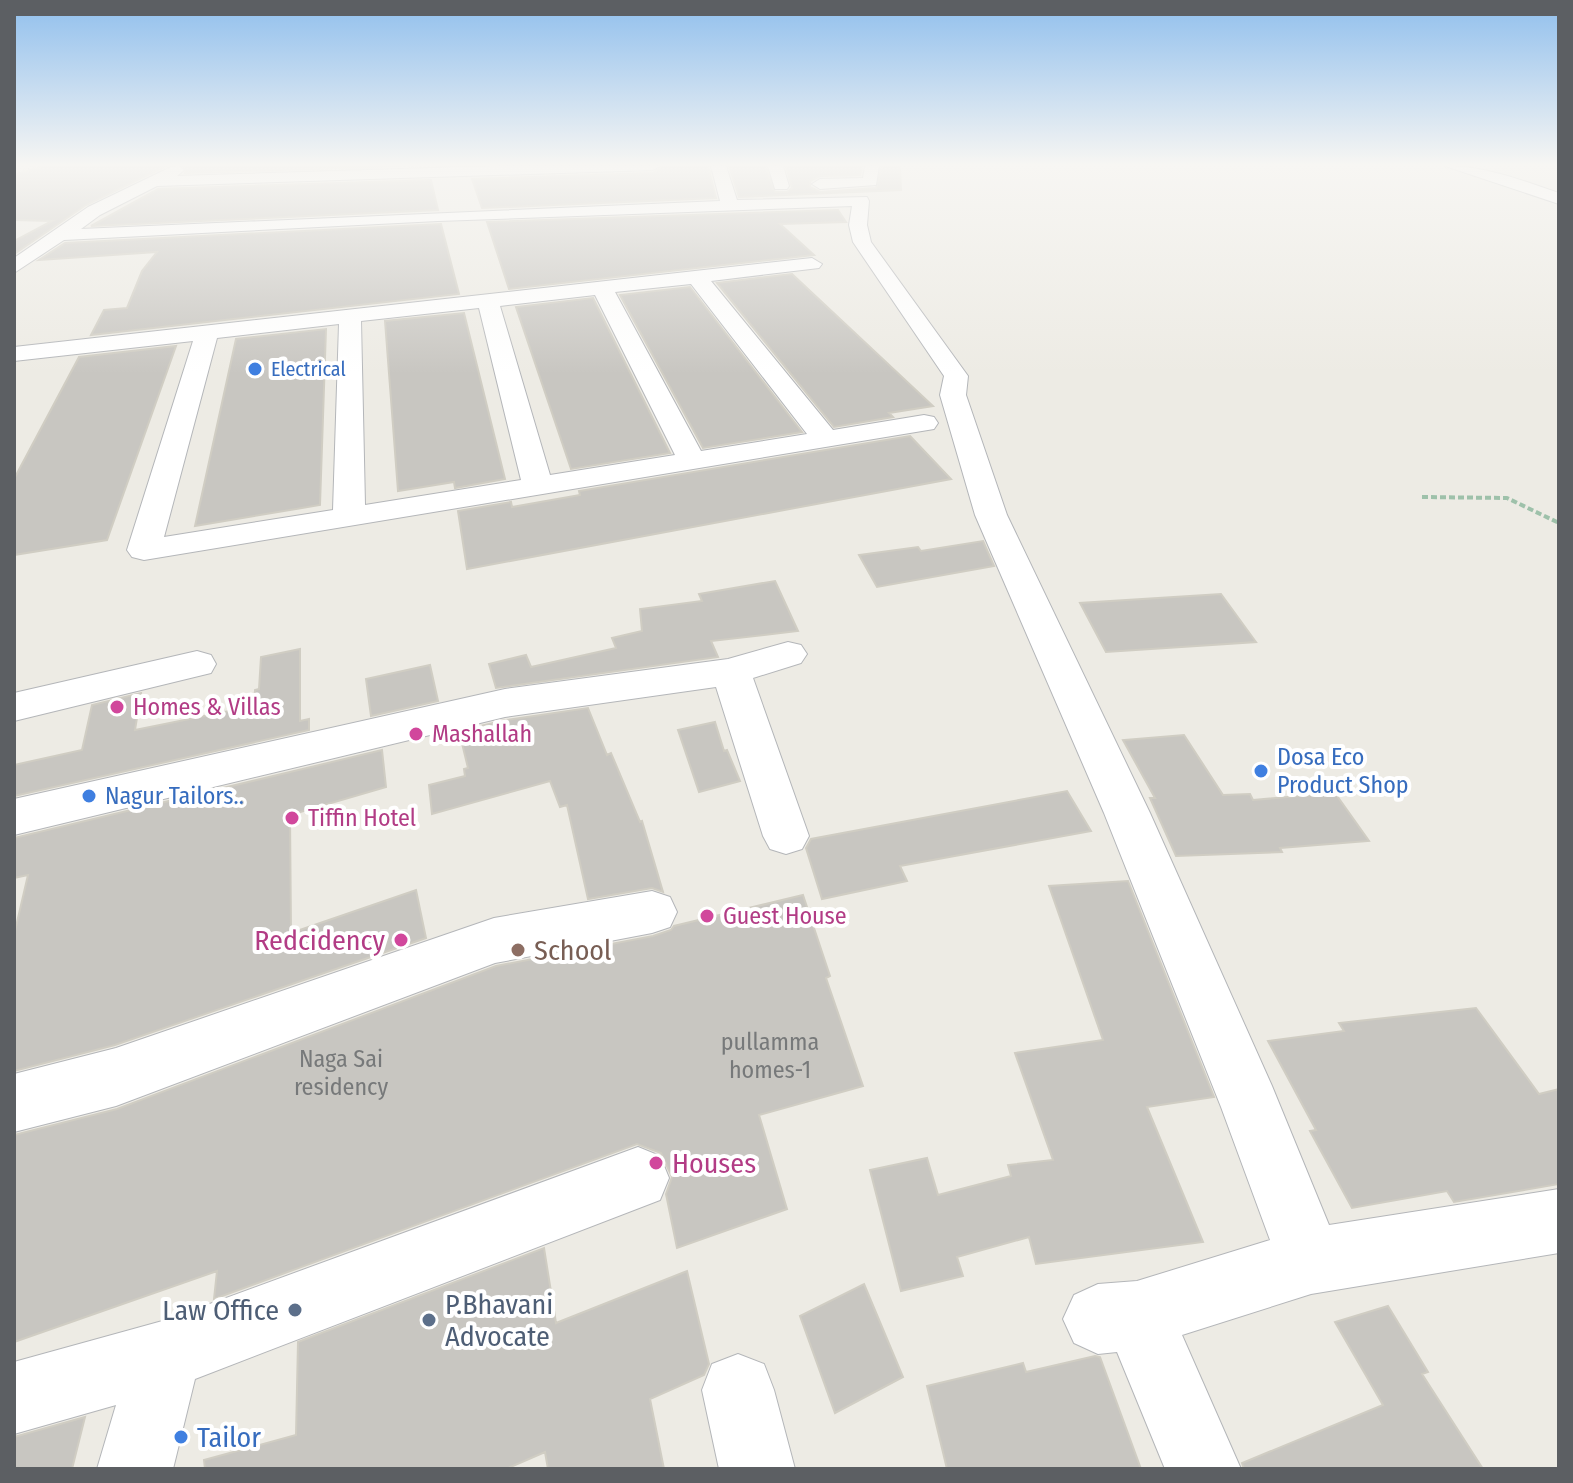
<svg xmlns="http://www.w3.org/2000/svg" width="1573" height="1483" viewBox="0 0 1573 1483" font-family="'Fira Sans Condensed',sans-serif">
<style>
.building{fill:#c8c6c1;stroke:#d0cdc3;stroke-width:2}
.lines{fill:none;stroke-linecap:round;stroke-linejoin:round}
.minor-casing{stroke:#b4b6b9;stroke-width:2}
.path{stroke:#9ec1aa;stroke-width:4;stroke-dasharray:6 3;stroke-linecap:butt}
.minor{fill:#fff;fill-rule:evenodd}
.rail{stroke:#b2b3b3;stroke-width:2;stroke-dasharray:1 4;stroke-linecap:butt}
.shop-dot{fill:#3f7fe0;stroke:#fff;stroke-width:3}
.hotel-dot{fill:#d1479c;stroke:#fff;stroke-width:3}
.education-dot{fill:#8d6e63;stroke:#fff;stroke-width:3}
.service-dot{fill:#5c6f8a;stroke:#fff;stroke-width:3}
.labels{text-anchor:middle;stroke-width:8;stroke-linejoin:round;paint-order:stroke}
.far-shop-label{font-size:20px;fill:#366cbe;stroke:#fff;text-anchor:start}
.hotel-label{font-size:24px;fill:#b23c85;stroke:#fff;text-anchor:start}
.shop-label{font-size:24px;fill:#366cbe;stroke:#fff;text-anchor:start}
.near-number-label{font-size:24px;fill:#77797a}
.near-hotel-label{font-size:28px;fill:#b23c85;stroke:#fff;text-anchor:end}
.near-education-label{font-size:28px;fill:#785e54;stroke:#fff;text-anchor:start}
.near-service-label{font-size:28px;fill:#4e5e75;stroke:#fff;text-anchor:start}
.near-shop-label{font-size:28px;fill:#366cbe;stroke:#fff;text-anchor:start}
</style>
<rect width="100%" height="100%" fill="#edebe4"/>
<path class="building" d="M44 166H166L86 205 14 254V241L52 221 14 220V175Z
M184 166H399L185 173Z
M663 166H708L716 198 482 208 472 179 653 173Z
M729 166H765L775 192H787L792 188 786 166H862L860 175 820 176 810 181V187L820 192 876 188 882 166H900L901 190 739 197Z
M431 180 438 210 91 226 158 189Z
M838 210 846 222 780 224 814 255 509 289 487 222Z
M441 224 459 294 91 335 104 310 127 308 142 271 157 252 39 260 65 243Z
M792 274 933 406 889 413 893 417 834 427 717 283Z
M690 287 802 432 703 448 620 295Z
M593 298 670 453 571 469 516 307Z
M464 313 505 479 455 488 454 482 398 491 385 321Z
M326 329 320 505 195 526 236 339Z
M176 346 107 540 14 555V479L79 357Z
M910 436 951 479 467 569 458 511 511 502 512 507 580 495 579 491Z
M983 541 994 566 877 587 859 555 918 547 921 551Z
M775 581 798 631 711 641 718 657 496 688 489 664 526 655 531 667 616 648 612 638 642 631 640 609 702 601 699 594Z
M1221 594 1256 642 1106 652 1080 603Z
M300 649V721L309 719V730L14 796V765L82 750 92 705 141 693 135 730 254 706 255 690 259 689 261 657Z
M430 665 438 701 371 716 366 679Z
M588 708 607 755 611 753 640 822 642 821 663 892 652 888 588 899 567 805 560 807 550 781 432 814 429 785 465 776 464 769 468 768 459 731 506 720Z
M715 722 724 751 727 750 740 781 699 792 678 730Z
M1184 735 1223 795 1250 794 1253 800 1335 793 1369 841 1280 848 1282 852 1176 856 1150 798H1155L1123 740Z
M382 750 386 787 290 815 291 933 416 890 426 938 115 1045 14 1071V935L28 875 14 878V838Z
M1067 791 1091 831 900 866 907 881 822 899 806 848 811 839Z
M1128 881 1214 1097 1147 1107 1203 1242 1036 1264 1029 1237 957 1257 963 1276 901 1291 870 1170 927 1158 938 1195 1011 1176 1008 1165 1053 1160 1015 1053 1103 1040 1049 886Z
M803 895 830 976 826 978 863 1086 759 1115 787 1209 677 1248 666 1194 672 1177 661 1153 637 1144 214 1299 217 1271 14 1342V1135L117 1109 496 966 653 936 671 930 674 926Z
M1476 1008 1539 1094 1559 1089V1184L1454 1202 1447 1191 1352 1208 1310 1131 1316 1130 1268 1041 1344 1031 1339 1023Z
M544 1248 556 1323 687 1271 709 1364 704 1375 650 1399 664 1469H548L545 1452 506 1469H205L204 1460 296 1435 298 1342Z
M864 1284 903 1377 835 1413 800 1316Z
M1388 1306 1428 1372 1422 1374 1483 1469H1244L1242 1463 1383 1405 1335 1322Z
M1095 1356 1100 1357 1141 1469H947L927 1386 1023 1363 1026 1372Z
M85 1417 72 1469H14V1437Z"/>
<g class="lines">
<defs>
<path id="minor" d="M179 166 184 170 177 176 498 166H660L653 170 157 186 100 215 81 229 720 201 711 166H726L737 200 867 197 869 201 867 225 871 242 968 376 966 395 1007 515 1150 813 1272 1086 1329 1225 1559 1189V1253L1311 1294 1182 1335 1241 1469H1165L1117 1352 1098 1354 1074 1343 1063 1319 1074 1295 1098 1284 1137 1281 1270 1240 1221 1107 1104 813 975 515 940 395 944 376 853 242 849 225 852 206 438 221 64 240 14 273V258L88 207 171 167Z
M768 166H783L789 186 787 189H775Z
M865 166H879L876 185 820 189 812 184 820 179 863 178Z
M1445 166C1485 166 1521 180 1559 193V204Z
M812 258 822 264 819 268 711 281 833 430 924 415 934 417 938 423 934 429 144 560 132 557 127 550 193 341 14 361V347ZM691 284 807 434 701 451 615 292ZM595 295 675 455 550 475 500 306ZM479 308 521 480 365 505 361 321ZM339 324 333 510 164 537 217 338Z
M788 642 801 645 807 654 801 663 753 678 809 836 802 849 786 854 770 849 763 836 716 687 505 717 14 835V799L505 689 728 659Z
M197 651 211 655 216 664 211 673 14 721V693Z
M652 891 670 897 677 912 670 927 652 933 495 963 116 1106 14 1132V1074L116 1048 494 918Z
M638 1147 660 1156 669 1178 660 1200 195 1379 173 1469H97L116 1405 14 1434V1362L166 1320Z
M738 1354 764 1364 774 1390 795 1469H719L702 1390 712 1364Z"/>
</defs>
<use href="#minor" class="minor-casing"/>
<path class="path" d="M1422 497 1507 498 1559 523"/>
<use href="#minor" class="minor"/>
<path class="rail" d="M14 174 35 166"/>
</g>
<linearGradient id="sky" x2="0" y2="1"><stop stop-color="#90bfed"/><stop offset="0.44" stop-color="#f7f6f3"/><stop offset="1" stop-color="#f7f6f3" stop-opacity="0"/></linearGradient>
<rect width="1573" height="374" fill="url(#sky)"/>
<g class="shop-dot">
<circle cx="255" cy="369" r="8"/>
<circle cx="1261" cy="771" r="8"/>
<circle cx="89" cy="796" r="8"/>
<circle cx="181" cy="1437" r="8"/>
</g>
<g class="hotel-dot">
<circle cx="117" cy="707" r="8"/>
<circle cx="416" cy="734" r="8"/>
<circle cx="292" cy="818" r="8"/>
<circle cx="707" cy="916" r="8"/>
<circle cx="401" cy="940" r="8"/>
<circle cx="656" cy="1163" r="8"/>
</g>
<circle class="education-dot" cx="518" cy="950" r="8"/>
<g class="service-dot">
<circle cx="295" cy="1310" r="8"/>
<circle cx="429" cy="1320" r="8"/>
</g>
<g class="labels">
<g class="far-shop-label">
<text x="271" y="376">Electrical</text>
</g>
<g class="hotel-label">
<text x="133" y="715">Homes &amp; Villas</text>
<text x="432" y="742">Mashallah</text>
<text x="308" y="826">Tiffin Hotel</text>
<text x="723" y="924">Guest House</text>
</g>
<g class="shop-label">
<text x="1277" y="765">Dosa Eco<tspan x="1277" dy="28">Product Shop</tspan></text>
<text x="105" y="804">Nagur Tailors..</text>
</g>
<g class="near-number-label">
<text x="770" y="1050">pullamma<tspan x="770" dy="28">homes-1</tspan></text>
<text x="341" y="1067">Naga Sai<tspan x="341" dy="28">residency</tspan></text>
</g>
<g class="near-hotel-label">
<text x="385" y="950">Redcidency</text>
<text x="672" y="1173" text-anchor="start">Houses</text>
</g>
<g class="near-education-label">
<text x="534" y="960">School</text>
</g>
<g class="near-service-label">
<text x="445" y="1314">P.Bhavani<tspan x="445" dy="32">Advocate</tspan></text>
<text x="279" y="1320" text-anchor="end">Law Office</text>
</g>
<g class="near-shop-label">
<text x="197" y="1447">Tailor</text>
</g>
</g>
<rect width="1573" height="1483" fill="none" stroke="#5c5f63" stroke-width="32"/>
</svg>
